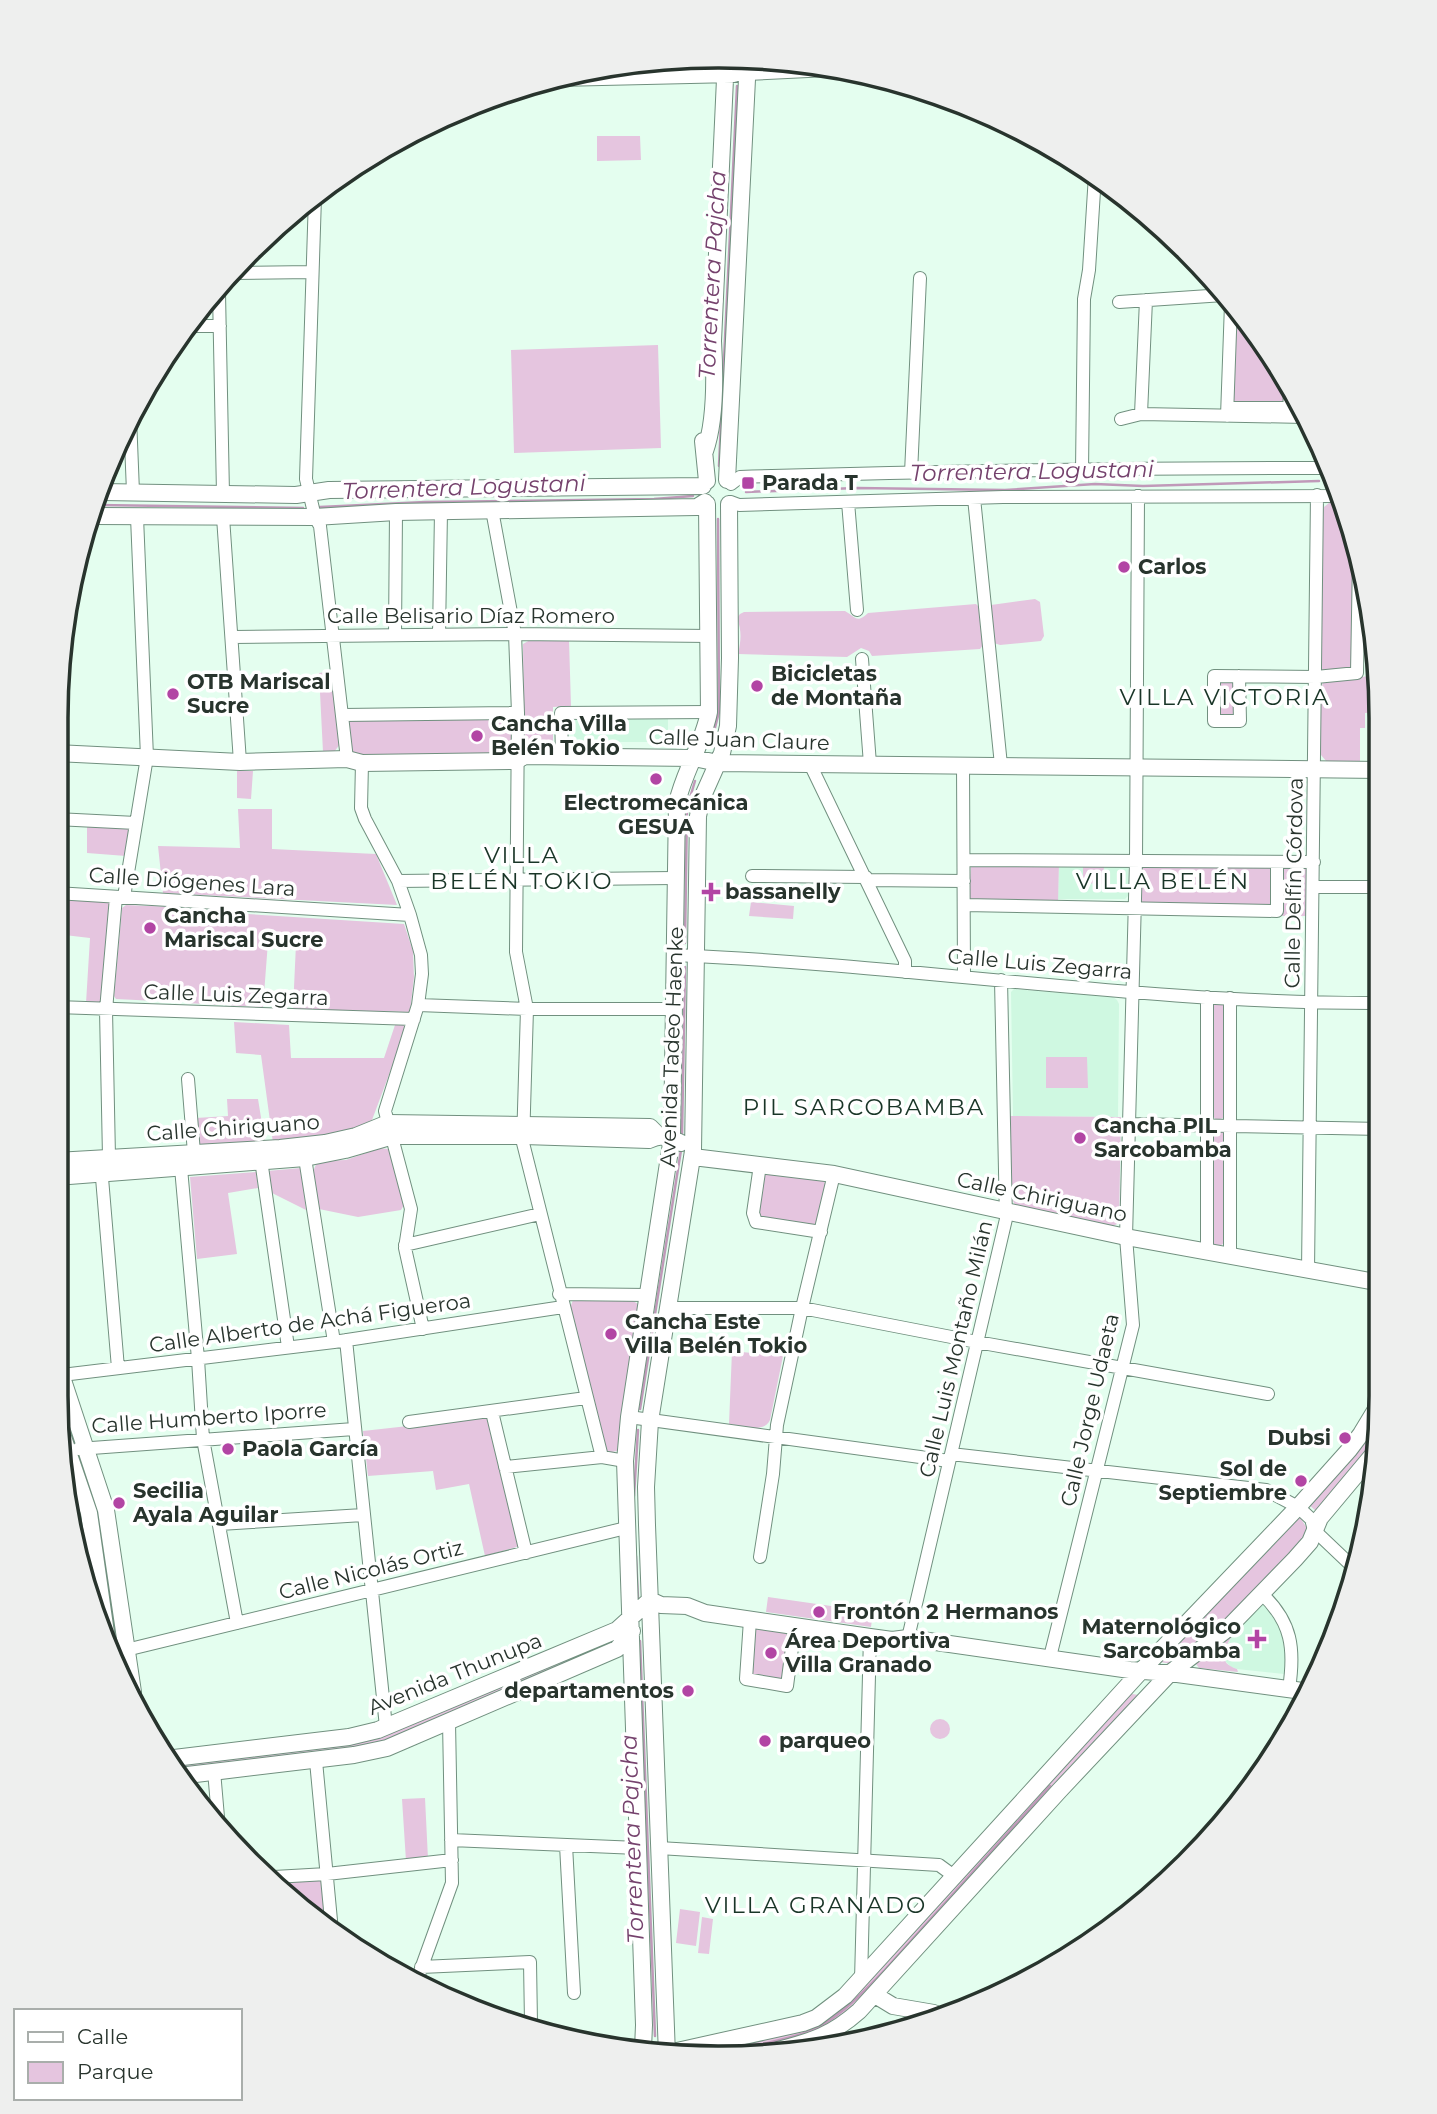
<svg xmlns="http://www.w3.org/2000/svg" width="1437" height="2114" viewBox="0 0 1437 2114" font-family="Montserrat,sans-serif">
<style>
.built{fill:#cff8e1}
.green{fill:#e5c5df}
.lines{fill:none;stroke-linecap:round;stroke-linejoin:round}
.stream{stroke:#c099b9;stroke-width:2.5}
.street-casing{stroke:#71907f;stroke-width:14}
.secondary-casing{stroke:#71907f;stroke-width:18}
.street{stroke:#fff;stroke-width:12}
.secondary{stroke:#fff;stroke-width:16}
.poi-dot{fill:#b245a4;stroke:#fff;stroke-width:2.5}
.labels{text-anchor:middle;stroke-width:7;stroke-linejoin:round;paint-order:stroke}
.poi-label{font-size:21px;font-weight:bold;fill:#28342d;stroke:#fff;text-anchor:start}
.street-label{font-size:21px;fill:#28342d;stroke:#fff}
.water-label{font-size:23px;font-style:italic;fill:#75426d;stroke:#fff}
.neighbourhood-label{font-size:23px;letter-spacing:2px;fill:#193527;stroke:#fff}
.rim{fill:none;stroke:#28342d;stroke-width:3.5}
</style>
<rect width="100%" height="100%" fill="#e4feef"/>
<path class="built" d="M574 717 668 718V742H574Z
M1059 865H1126L1128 868V896L1125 899H1058Z
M1014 989 1113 997 1117 1000 1119 1004 1118 1117 1013 1116 1011 992Z
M1263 1602 1278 1625 1282 1635 1285 1657 1284 1674 1237 1669 1231 1667 1225 1661 1223 1652 1233 1635Z"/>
<path class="green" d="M714 63 715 68 581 71 632 65Z
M597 136H640L641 160 597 161Z
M1236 310C1253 330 1298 377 1283 403H1235L1233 401Z
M658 345 661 448 514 453 511 350Z
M1329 503H1342L1356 548 1355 668 1321 672 1322 512 1324 507Z
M1035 599 1040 602 1044 636 1041 641 1000 645 994 643 991 605Z
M976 604 980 608 983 645 980 649 872 656 869 651 861 648 847 657 738 654C741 641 742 631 737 618L740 614 744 612 845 611C856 617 856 624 868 613Z
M530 640H569L571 706 553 707V744L549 750H527L524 747 523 644Z
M332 671 341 743 334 752H323L319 673Z
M1373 676 1377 677 1380 709 1377 712 1365 713V728H1360V762H1327L1321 755V690L1323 682 1327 679Z
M1218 680H1234V716H1218Z
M511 718 513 720 511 757 356 756 351 749 348 722 350 720Z
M237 771H253L251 799 237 798Z
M238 809H272V849L376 854 397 905 163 893 158 846 240 848Z
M87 826 132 828 126 856 87 853Z
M1059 863 1058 904 970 900 969 897 971 865Z
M1142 866 1272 867 1273 905 1141 904Z
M1083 867H1104L1103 884 1083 883Z
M1282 867H1308V916H1281Z
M56 899 111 902 102 1002 86 1003 90 938 56 934Z
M751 902 794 906 793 919 749 916Z
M126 905 176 907 183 910 404 924 413 951 414 977 410 1012 293 1009 296 944 268 942 263 1007 185 1003 180 998 176 1002 116 999 114 996 122 908Z
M1224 1000 1226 1117 1217 1120 1212 1116 1213 1006 1214 1002Z
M234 1022 289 1025 291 1058H384L395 1025H404L405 1032 372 1120C342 1137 307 1138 273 1143L261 1055 236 1053Z
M1046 1057H1087L1088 1088H1046Z
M227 1099H258L265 1142 200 1146 196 1118 228 1116Z
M1010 1116 1121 1117 1119 1223 1113 1226 1015 1205 1011 1197Z
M1218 1129 1225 1132 1224 1243 1220 1246 1212 1244 1213 1133Z
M380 1148 388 1149 393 1153 405 1203 401 1210 358 1217 319 1209C316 1194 307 1173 319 1161L346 1160Z
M301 1168 306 1210 270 1192 267 1171Z
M256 1172 258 1188 228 1193 237 1254 197 1259 190 1177Z
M768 1173 824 1180 825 1184 816 1224 814 1227 757 1217 764 1174Z
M573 1300 633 1301 638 1304 617 1451 607 1453 570 1308Z
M732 1351 783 1356 770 1420C764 1434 742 1426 729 1424Z
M1379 1412 1377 1439 1369 1452 1316 1511 1308 1504Z
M489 1417 520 1546 485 1556 469 1484 436 1490 433 1471 368 1476 363 1431Z
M1297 1516 1301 1519 1307 1528 1300 1545 1225 1622 1172 1664 1160 1662Z
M768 1597 873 1612 871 1627 766 1612Z
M755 1626 793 1631 786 1680 749 1675Z
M1231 1630 1233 1635C1224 1648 1216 1662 1237 1669L1238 1672 1199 1668 1196 1664 1197 1659Z
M614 1639 615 1642 388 1740 366 1747 174 1770 169 1765 354 1743Z
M1132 1694 1139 1695 898 1960 840 2020 804 2038 750 2052 687 2056 802 2030 1127 1697Z
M930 1729a10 10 0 1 1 20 0a10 10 0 1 1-20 0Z
M425 1798 428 1859 406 1861 402 1799Z
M320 1880 324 1886 326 1922 318 1923 279 1882Z
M680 1909 700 1912 696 1946 676 1943Z
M702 1917 713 1919 709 1954 698 1953Z"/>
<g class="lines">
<path class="stream" d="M762 65 798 64
M719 466 737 86
M746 492 857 488 1005 490 1095 484 1143 486 1319 481
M97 505 303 508
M320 507 425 502 654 499 693 496
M710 747 719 712 718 519
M685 943 687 808 695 781
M682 1136 685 967
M56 1392 73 1439
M640 1409 681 1150
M79 1455 90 1488
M634 1496 638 1430
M97 1507 120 1667
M636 1556 638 1598
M640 1641 655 2036
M722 2053C748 2047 776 2042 802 2034 835 2023 860 1995 884 1971L1050 1786"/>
<defs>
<path id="street" d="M747 74 849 69
M315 197 306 479 315 517 320 526 347 759
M233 273 312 272
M219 293 223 494
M1119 302 1224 295
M195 326H220
M1234 408H1300
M1141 414 1146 300
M1289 414 1290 390
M1227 416 1231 304
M130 417 133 492
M1121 419 1141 414 1305 417
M1082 471 1084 299 1089 270 1095 175
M911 473 920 278
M731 484 740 477C937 471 1134 468 1332 468
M1333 496 1334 476
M974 498 1001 765
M731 502 739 505 1003 497 1340 496
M848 502 857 610
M492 510 515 634 518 713 516 952 527 1009 523 1143 602 1457 625 1461
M223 517 240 762
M395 635 396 512
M439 635 441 511
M233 637 515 634 710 636
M862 659 870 764
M1239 676 1240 721H1214V676L1316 677 1357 673 1359 558
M343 715 518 713
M562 756 561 713 709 712
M362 763 361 808 365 819 398 881 410 915 421 955 422 974 418 1005 385 1111 411 1209 405 1248 423 1329
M810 764 905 961V972
M963 764 964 976
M56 819 136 823
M964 860 1314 862
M752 876 866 877
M867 880 964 881
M398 881 675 878
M1314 887H1381
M56 893 410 915
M124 897 147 757 137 517
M964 905 1277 911V862
M674 955C910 965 1145 1004 1381 1003
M1230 998V1256
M418 1005 527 1009H674
M56 1007 414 1019
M188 1079 194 1153
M1129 1124 1381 1129
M260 1153 288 1347
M109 1157 106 1010 116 897
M305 1158 334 1342
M760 1165 753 1213 756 1222 821 1232
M101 1166 118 1368
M181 1168 198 1359 203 1439 237 1623
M405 1245 540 1214
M1207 1252V997
M1308 1271 1317 495
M559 1294 648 1295
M669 1308H802L977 1342 1268 1394
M346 1340 386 1727
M62 1375 334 1342 563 1307
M492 1412 526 1553
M629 1417 949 1461
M409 1422 586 1398
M78 1449 354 1429
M951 1454 1266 1490 1298 1507 1311 1519 1314 1530 1354 1568
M505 1467 602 1457
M220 1524 363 1515
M760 1557 773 1474 777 1425 802 1308 834 1174
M1262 1594C1292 1622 1295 1649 1289 1689
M750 1620 746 1679 787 1686 795 1625
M908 1638 1006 1219 1001 980
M126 1650 626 1528
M1050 1657 1133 1325 1126 1237 1136 861 1138 496
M316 1761 332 1931
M214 1771 218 1817
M451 1840 638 1848
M566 1845 574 1993
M659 1848 939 1865 954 1876
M274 1877 327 1874 452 1860
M421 1967 530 1962 531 2023
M417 1980 452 1883 449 1722
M861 1980 870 1637"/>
<path id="secondary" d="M690 59 731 57
M558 78 734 74
M703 441 707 481
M705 451C716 420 715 374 713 341L726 57
M727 480 748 59
M102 492 296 495 329 490 703 486
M94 516 315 517 396 512 697 507 705 502
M56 753 240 762 347 759 362 763 516 761 525 756 694 758 718 763 1381 770
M693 1157 834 1174 1126 1237 1381 1283
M56 1161 280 1148 325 1143 356 1136 388 1123 650 1127 658 1135
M56 1177 305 1158 345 1150 393 1136H524L649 1140C661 1134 669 1136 681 1143
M56 1359 106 1510 133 1692
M63 1437 89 1513 107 1640
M166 1759 349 1737 378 1730 617 1630 650 1600 661 1605 687 1606 705 1613 870 1637 892 1640 908 1638 1130 1670 1170 1673 1310 1692
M179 1776 354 1755 387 1748 617 1649 632 1631
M875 1995 893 2006 934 2013
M643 2049 644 2025 625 1461 629 1417 672 1137 677 803C684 771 703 744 709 712L707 504
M778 2050C813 2041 832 2035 859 2011L1059 1791 1170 1673 1226 1630 1295 1559 1310 1542 1320 1518 1376 1451
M655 2052 677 2051 803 2023 816 2018 845 1996 1141 1671 1298 1507 1349 1450 1361 1434 1381 1401
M667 2055 647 1525 646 1487 650 1421 693 1151 698 816 702 798 722 753 728 726 730 658 729 504"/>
</defs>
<use href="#street" class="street-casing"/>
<use href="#secondary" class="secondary-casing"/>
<use href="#street" class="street"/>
<use href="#secondary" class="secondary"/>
</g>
<g class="poi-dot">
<rect x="741" y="476" width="14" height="14" rx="3.5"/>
<circle cx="1124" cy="567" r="7"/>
<circle cx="757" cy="686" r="7"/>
<circle cx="173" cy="694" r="7"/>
<circle cx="477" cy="736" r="7"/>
<circle cx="656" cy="779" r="7"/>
<path d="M707.5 881.5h7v7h7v7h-7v7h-7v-7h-7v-7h7z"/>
<circle cx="150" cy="928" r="7"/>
<circle cx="1080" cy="1138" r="7"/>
<circle cx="611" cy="1334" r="7"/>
<circle cx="1345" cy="1438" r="7"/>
<circle cx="228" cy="1449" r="7"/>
<circle cx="1301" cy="1481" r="7"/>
<circle cx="119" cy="1503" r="7"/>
<circle cx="819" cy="1612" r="7"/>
<path d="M1253.5 1628.5h7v7h7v7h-7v7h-7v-7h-7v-7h7z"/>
<circle cx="771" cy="1653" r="7"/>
<circle cx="688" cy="1691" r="7"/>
<circle cx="765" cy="1741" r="7"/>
</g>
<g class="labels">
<g class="poi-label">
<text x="762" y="490">Parada T</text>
<text x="1138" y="574">Carlos</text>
<text x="771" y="681">Bicicletas<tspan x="771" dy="24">de Montaña</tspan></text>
<text x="187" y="689">OTB Mariscal<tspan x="187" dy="24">Sucre</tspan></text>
<text x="491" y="731">Cancha Villa<tspan x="491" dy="24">Belén Tokio</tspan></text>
<text x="656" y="810" text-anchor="middle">Electromecánica<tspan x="656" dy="24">GESUA</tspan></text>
<text x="725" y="899">bassanelly</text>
<text x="164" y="923">Cancha<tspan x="164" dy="24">Mariscal Sucre</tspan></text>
<text x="1094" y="1133">Cancha PIL<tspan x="1094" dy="24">Sarcobamba</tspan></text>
<text x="625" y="1329">Cancha Este<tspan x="625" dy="24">Villa Belén Tokio</tspan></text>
<text x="1331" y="1445" text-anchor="end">Dubsi</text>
<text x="242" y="1456">Paola García</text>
<text x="1287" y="1476" text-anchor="end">Sol de<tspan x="1287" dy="24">Septiembre</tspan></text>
<text x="133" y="1498">Secilia<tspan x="133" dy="24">Ayala Aguilar</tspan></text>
<text x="833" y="1619">Frontón 2 Hermanos</text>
<text x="1241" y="1634" text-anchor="end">Maternológico<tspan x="1241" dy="24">Sarcobamba</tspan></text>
<text x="785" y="1648">Área Deportiva<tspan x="785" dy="24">Villa Granado</tspan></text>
<text x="674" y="1698" text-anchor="end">departamentos</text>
<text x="779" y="1748">parqueo</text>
</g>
<g class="street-label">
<text x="471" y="623">Calle Belisario Díaz Romero</text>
<text transform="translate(739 740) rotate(2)" y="7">Calle Juan Claure</text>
<text transform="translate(192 882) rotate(4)" y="7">Calle Diógenes Lara</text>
<text transform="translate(1294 883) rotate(-89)" y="7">Calle Delfín Córdova</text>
<text transform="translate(1040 964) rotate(5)" y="7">Calle Luis Zegarra</text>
<text transform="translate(236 995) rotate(2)" y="7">Calle Luis Zegarra</text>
<text transform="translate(672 1047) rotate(-88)" y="7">Avenida Tadeo Haenke</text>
<text transform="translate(233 1128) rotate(-4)" y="7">Calle Chiriguano</text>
<text transform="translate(1042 1197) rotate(12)" y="7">Calle Chiriguano</text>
<text transform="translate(310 1323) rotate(-8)" y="7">Calle Alberto de Achá Figueroa</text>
<text transform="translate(956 1349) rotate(-77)" y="7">Calle Luis Montaño Milán</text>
<text transform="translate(1090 1410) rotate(-77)" y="7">Calle Jorge Udaeta</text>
<text transform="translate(209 1418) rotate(-4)" y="7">Calle Humberto Iporre</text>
<text transform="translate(371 1570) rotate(-14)" y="7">Calle Nicolás Ortiz</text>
<text transform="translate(455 1674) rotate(-22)" y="7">Avenida Thunupa</text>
</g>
<g class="water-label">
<text transform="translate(712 275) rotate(-87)" y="8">Torrentera Pajcha</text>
<text transform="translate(1032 471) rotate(-1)" y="8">Torrentera Logustani</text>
<text transform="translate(464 487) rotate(-2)" y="8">Torrentera Logustani</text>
<text transform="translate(632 1839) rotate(-92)" y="8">Torrentera Pajcha</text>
</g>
<g class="neighbourhood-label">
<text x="1225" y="705">VILLA VICTORIA</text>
<text x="522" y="863">VILLA<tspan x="522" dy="26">BELÉN TOKIO</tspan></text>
<text x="1163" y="889">VILLA BELÉN</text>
<text x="864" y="1115">PIL SARCOBAMBA</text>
<text x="816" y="1913">VILLA GRANADO</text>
</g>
</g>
<path d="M0 0H1437V2114H0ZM718 68H719A650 650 0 0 1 1369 718V1396A650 650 0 0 1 719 2046H718A650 650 0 0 1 68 1396V718A650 650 0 0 1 718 68Z" fill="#eeefee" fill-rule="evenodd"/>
<path class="rim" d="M718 68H719A650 650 0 0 1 1369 718V1396A650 650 0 0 1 719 2046H718A650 650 0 0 1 68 1396V718A650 650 0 0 1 718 68Z"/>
<rect x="14" y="2009" width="228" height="91" fill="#ffffff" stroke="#a9aeab" stroke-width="2"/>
<rect x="28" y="2032" width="35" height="10" fill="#ffffff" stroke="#a9aeab" stroke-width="2"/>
<text x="77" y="2044" font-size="21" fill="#28342d">Calle</text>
<rect x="28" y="2062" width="35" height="21" fill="#e5c5df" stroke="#a9aeab" stroke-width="2"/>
<text x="77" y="2079" font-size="21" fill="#28342d">Parque</text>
</svg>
